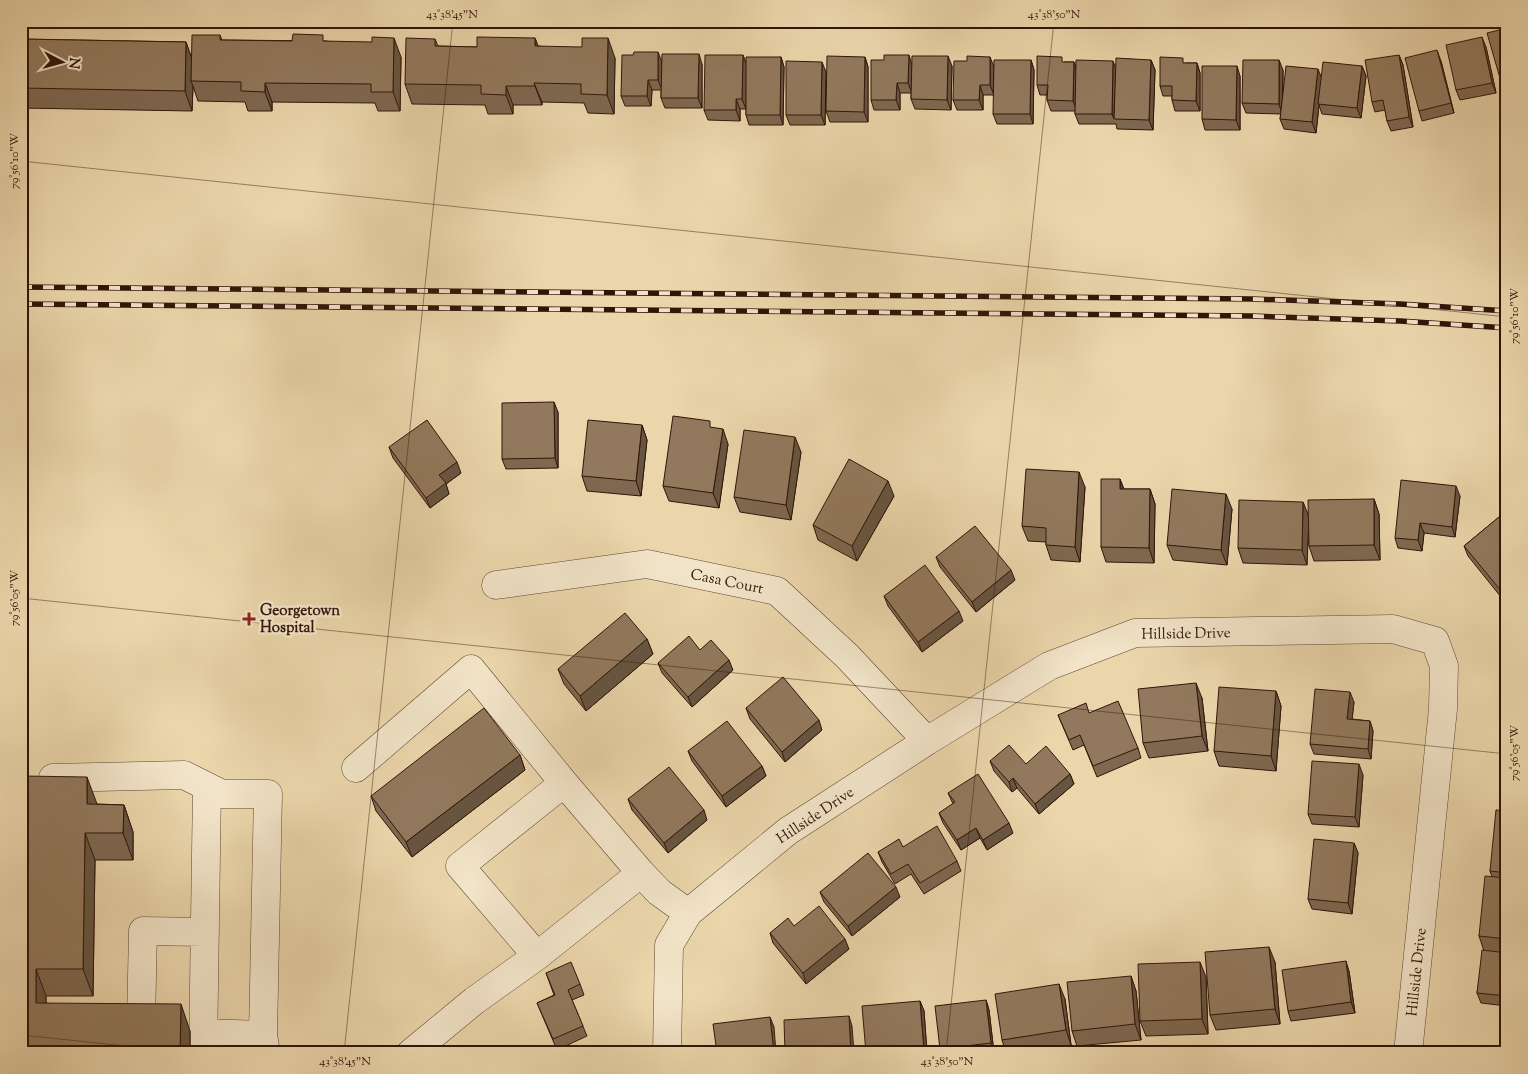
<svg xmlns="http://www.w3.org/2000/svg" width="1528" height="1074" viewBox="0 0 1528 1074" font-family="'Sorts Mill Goudy',serif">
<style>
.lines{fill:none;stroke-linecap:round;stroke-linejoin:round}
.minor-casing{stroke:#604432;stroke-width:29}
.minor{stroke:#f2e4c8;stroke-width:28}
.rail-casing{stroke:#311409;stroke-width:5.5}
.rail{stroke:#f2e4c8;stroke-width:4;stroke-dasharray:11;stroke-linecap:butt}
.wall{fill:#7e6850;stroke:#311409}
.shaded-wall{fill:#665541;stroke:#311409}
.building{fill:#92795d;stroke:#311409}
.ticks{fill:none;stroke:#311409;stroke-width:1;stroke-opacity:0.45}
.poi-dot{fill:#8f2418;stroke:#f2e4c8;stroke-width:2}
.labels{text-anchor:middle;stroke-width:5;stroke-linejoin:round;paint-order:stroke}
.street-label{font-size:15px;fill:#311409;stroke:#f2e4c8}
.poi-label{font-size:15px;font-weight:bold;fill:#311409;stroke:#f2e4c8;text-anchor:start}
.neatline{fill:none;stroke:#311409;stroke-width:2}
.ticks-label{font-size:12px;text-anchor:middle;fill:#311409}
</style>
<rect width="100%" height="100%" fill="#ebd6ab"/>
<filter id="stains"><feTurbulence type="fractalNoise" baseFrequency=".004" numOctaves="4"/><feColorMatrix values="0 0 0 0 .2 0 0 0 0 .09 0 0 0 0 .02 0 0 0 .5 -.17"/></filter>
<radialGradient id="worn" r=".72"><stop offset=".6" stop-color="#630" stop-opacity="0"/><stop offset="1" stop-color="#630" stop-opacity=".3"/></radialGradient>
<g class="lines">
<defs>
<path id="minor" d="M496 585 647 564 777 591 847 656 927 741
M356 768 471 669 564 783 641 873
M53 778 184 775 222 794H268L263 1035 266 1053
M537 956 460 866 564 783
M141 1022 143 931 205 932
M203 1033 263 1035
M203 1053 207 787
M411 1053 474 1001 537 956 641 873 659 892 688 913
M667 1053 669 945 688 913 788 831 927 741 1049 666 1135 633 1393 629 1435 641 1444 666 1443 709 1408 1053"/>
</defs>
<use href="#minor" class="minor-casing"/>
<use href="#minor" class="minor"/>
<defs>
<path id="rail" d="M21 287 1252 299 1400 304 1507 311
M21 304 1251 316 1400 321 1507 328"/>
</defs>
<use href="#rail" class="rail-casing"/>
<use href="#rail" class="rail"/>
</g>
<path class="wall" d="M220 35 222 40 326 41 401 57 400 111H378L375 103 272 102V111H248L245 102 198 101 193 86 192 111 21 108V39L186 42 191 57Z
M535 38 538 46 615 58 614 114 588 113 584 103 542 102V105H513V114H488L485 105 412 104 405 84 435 39 438 46 477 47Z
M1486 47 1496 93 1460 100 1456 90Z
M743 55 746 64 781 57 784 67 783 125H749L746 115V109H740V121L708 120 704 110Z
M1399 55 1403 65 1413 127 1391 131 1387 121 1385 110 1375 112 1372 102Z
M865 57 868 67V122H830L826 111Z
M990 57 994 95H983V110H957L953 100 967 61Z
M1031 60 1034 70 1033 124H997L993 114Z
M1151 60 1155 70 1153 130 1117 129 1116 124H1079L1075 114V111H1051L1047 100V95H1040L1037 85 1064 62H1074L1076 68H1115Z
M662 61 702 64V108H665L661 98V90H652L651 106H625L621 96Z
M1441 61 1454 113 1422 121 1419 111Z
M1185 63H1197L1200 73V111H1175L1172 100V96H1163L1160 86Z
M912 64 952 66 951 110 915 109 911 99V93H900V110H874L871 100Z
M1362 66 1366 76 1361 118 1322 114 1319 105 1316 133 1284 129 1280 119 1281 114 1246 113 1242 103 1283 70V94L1321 78Z
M826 72 825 125H790L786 115Z
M1240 76V130H1205L1202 119Z
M558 412V468L506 469 502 459Z
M642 425 647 440 641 496 587 491 582 476Z
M712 427 728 444 719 508 669 501 663 486Z
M389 447 461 473 446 484 449 494 430 508 393 458Z
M801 452 791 520 740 512 734 497Z
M1120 479 1124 489H1150L1155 504 1154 563 1106 562 1101 547Z
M1085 487 1080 562 1051 560 1046 545V542L1028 541 1022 526Z
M894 496 857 561 818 540 813 525Z
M1460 496 1455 537 1424 533 1422 551 1398 548 1395 538Z
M1374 499 1379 514 1380 560 1314 561 1309 546 1308 530 1307 565 1243 563 1238 548 1303 502 1308 515Z
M1232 509 1227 565 1173 560 1167 545Z
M1499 517 1505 602 1468 556 1464 546Z
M936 557 1015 580 976 612 940 567Z
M884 596 963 621 922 652 888 606Z
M647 639 653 654 586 711 564 684 558 669Z
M658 663 733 670 692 707 662 673Z
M1276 691 1281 706 1276 771 1219 766 1214 751Z
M1202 698 1208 751 1149 758 1143 743Z
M1354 702 1352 719 1370 721 1373 731 1371 759 1314 754 1310 744Z
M746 708 822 730 785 762 750 719Z
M1089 713 1138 748 1141 758 1097 777 1084 745 1073 750 1058 715Z
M1507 748V1006L1481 1003 1477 993 1484 951 1479 936 1492 877 1490 871 1504 811 1501 802Z
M688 751 762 766 766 776 726 807 692 761Z
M520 755 525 770 412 857 376 811 371 796Z
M990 761 1070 774 1074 784 1039 814 1017 788 1012 792 994 771Z
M1363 775 1359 827 1312 824 1308 814Z
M948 793 1013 833 987 850 980 838 961 850 943 823 939 813 953 804Z
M628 799 707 820 668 853 632 810Z
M97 804 124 805 133 832V860H95L93 996H46V1003L190 1031V1053H21V878Z
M1354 843 1358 853 1352 914 1312 909 1308 899Z
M903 847 957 861 961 871 924 894 911 874 895 884 882 862 878 852Z
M820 892 900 897 852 936 824 902Z
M794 926 849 949 806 984 773 943 770 933Z
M1275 962 1280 1024 1216 1030 1210 1015Z
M1349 971 1355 1013 1291 1021 1288 1011Z
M546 973 580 984 584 995 572 1000 587 1036 557 1050 537 1003 554 995Z
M1131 976 1136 991 1141 1040 1077 1046 1072 1031Z
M1206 977 1208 1034 1146 1036 1140 1021Z
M1065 999 1071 1045 1023 1053H1006L1002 1040Z
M986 1000 989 1010 994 1053H941L940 1049Z
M920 1001 924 1011 927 1053H866Z"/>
<path class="shaded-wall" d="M1482 37 1486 47 1496 93 1492 83Z
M394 38 401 57 400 111 393 92Z
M535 38 542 57 535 46Z
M608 38 615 58 614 114 607 95Z
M186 42 193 62 191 81 193 86 192 111 185 91Z
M1437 50 1441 61 1454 113 1451 103Z
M658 52 662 62V90L658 80Z
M699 54 702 64V108L698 98Z
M743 55 747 66 746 109 742 99Z
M909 55 912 65V93L908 83Z
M1399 55 1403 65 1413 127 1409 117Z
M948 56 952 66 951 110 947 100Z
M781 57 784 67 783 125 780 115Z
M865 57 868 67V122L864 112Z
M990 57 994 67V95L990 85Z
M1031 60 1034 70 1033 124 1030 114Z
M1151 60 1155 70 1153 130 1149 120Z
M1279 60 1283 70 1282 114 1279 104Z
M1113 61 1117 71 1114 119 1112 114Z
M822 62 826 72 825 125 821 115Z
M1074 62 1077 72V111L1073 101Z
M1197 63 1200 73V111L1196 101Z
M1237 66 1240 76V130L1236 120Z
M1362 66 1366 76 1361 118 1357 108Z
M1318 69 1322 79 1316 133 1312 122Z
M648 80 652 90 651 106 647 96Z
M265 83 272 102V111L265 92Z
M534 83 542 102V105L535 86Z
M897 83 900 93V110L896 100Z
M980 85 983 95V110L979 100Z
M506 86 513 105V114L506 95Z
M736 99 740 109V121L736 110Z
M554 402 558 412V468L555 458Z
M642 425 647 440 641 496 636 481Z
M723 429 728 444 719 508 713 493Z
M795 437 801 452 791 520 786 505Z
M457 462 461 473 446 484 449 494 430 508 426 498 439 475Z
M1079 472 1085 487 1080 562 1075 547Z
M1120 479 1125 494 1120 489Z
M888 481 894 496 857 561 852 546Z
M1456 486 1460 496 1455 537 1452 527Z
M1150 489 1155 504 1154 563 1149 548Z
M1226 494 1232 509 1227 565 1221 550Z
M1374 499 1379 514 1380 560 1374 545Z
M1303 502 1309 517 1307 565 1302 550Z
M1420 523 1424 533 1422 551 1418 540Z
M1011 570 1015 580 976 612 972 602Z
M1507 588V601L1505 602 1502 592Z
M959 611 963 621 922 652 918 642Z
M647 639 653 654 586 711 580 696Z
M729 660 733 670 692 707 688 697Z
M1196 683 1202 698 1208 751 1202 736Z
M1276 691 1281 706 1276 771 1271 756Z
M1350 692 1354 702 1351 729 1347 719Z
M819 720 822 730 785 762 782 752Z
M1370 721 1373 731 1371 759 1368 749Z
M520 755 525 770 412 857 406 842Z
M1359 764 1363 775 1359 827 1355 817Z
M762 766 766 776 726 807 722 796Z
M1070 774 1074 784 1039 814 1035 804Z
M87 777 97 804V831L87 804Z
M1013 778 1017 788 1012 792 1009 782Z
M124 805 133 832V860L123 833Z
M704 810 707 820 668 853 664 843Z
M1009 823 1013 833 987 850 983 840Z
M976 828 980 838 961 850 957 840Z
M85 833 95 860 93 996 83 969Z
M1354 843 1358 853 1352 914 1348 903Z
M896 887 900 897 852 936 848 926Z
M845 939 849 949 806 984 803 973Z
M1269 947 1275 962 1280 1024 1275 1009Z
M1346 961 1349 971 1355 1013 1351 1002Z
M1200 962 1206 977 1208 1034 1202 1019Z
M36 969 46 996 45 1030 36 1003Z
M1131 976 1136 991 1141 1040 1135 1024Z
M1059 984 1065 999 1071 1045 1066 1030Z
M986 1000 989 1010 994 1053 991 1043Z
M920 1001 924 1011 927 1053H925L924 1050Z
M181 1004 190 1031V1053H180Z
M849 1016 852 1026 854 1053H851Z
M770 1017 774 1027 776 1053H774Z"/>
<path class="building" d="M1507 28V99H1506L1487 33Z
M293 34 323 35V41L372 42V37L394 38 393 92H371V84L265 83V92L241 91V82L191 81 192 35H220V40L292 41Z
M477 37 535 38V46L582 47V38H608L607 95 581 94V84L534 83 535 86H506V95L481 94V85L405 84 406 38 435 39V46L477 47Z
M1482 37 1492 83 1456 90 1446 45Z
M21 39 186 42 185 91 21 88Z
M1437 50 1451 103 1419 111 1405 58Z
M634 52H658V80H648L647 96H621L622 55H633Z
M662 54H699L698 98H661Z
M705 55H743L742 99H736V110H704Z
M884 55H909L908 83H897L896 100H871V60H884Z
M1399 55 1409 117 1387 121 1383 100 1372 102 1365 60Z
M827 56 865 57 864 112 826 111Z
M912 56H948L947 100 911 99Z
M967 56 990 57V85H980L979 100H953L954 61H967Z
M1037 56 1062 57V62H1074L1073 101 1047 100 1048 85H1037Z
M746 57H781L780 115H746Z
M1160 57 1183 58V63H1197L1196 101 1172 100V86H1160Z
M1116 58 1151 60 1149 120 1114 119Z
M994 60H1031L1030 114H993Z
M1076 60 1113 61 1112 114H1075Z
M1243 60H1279V104L1242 103Z
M786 61 822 62 821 115H786Z
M1323 62 1362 66 1357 108 1318 104Z
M1202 66H1237L1236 120 1202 119Z
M1286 66 1318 69 1312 122 1280 119Z
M554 402 555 458 502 459V403Z
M673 416 710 421V427L723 429 713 493 663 486Z
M427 420 457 462 439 475 446 483 426 498 389 447Z
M588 420 642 425 636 481 582 476Z
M744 430 795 437 786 505 734 497Z
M849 459 888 481 852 546 813 525Z
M1026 469 1079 472 1075 547 1046 545V528L1022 526Z
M1101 479H1120V489H1150L1149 548 1101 547Z
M1401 480 1456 486 1452 527 1420 523 1418 540 1395 538Z
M1172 489 1226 494 1221 550 1167 545Z
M1374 499V545L1309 546 1308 500Z
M1239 500 1303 502 1302 550 1238 548Z
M1499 517 1507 527V588L1502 592 1464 546Z
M975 526 1011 570 972 602 936 557Z
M925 565 959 611 918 642 884 596Z
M625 613 647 639 580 696 558 669Z
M689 636 700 650 711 640 729 660 688 697 658 663Z
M783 677 819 720 782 752 746 708Z
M1196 683 1202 736 1143 743 1138 689Z
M1219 687 1276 691 1271 756 1214 751Z
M1315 689 1350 692 1347 719 1370 721 1368 749 1310 744Z
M1118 701 1138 748 1093 766 1080 735 1069 740 1058 715 1086 703 1089 713Z
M484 708 520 755 406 842 371 796Z
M727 721 762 766 722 796 688 751Z
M1009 745 1026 764 1046 746 1070 774 1035 804 1013 778 1009 782 990 761Z
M1505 748H1507V802H1501Z
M1312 761 1359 764 1355 817 1308 814Z
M669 767 704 810 664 843 628 799Z
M978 774 1009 823 983 840 976 828 957 840 939 813 955 802 948 793Z
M23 776 87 777V804L124 805 123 833H85L83 969H36V1003L181 1004 180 1053H21V878H22Z
M1496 810 1507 811V873L1490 871Z
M937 826 957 861 920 883 908 864 891 874 878 852 899 839 903 847Z
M1314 839 1354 843 1348 903 1308 899Z
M868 853 896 887 848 926 820 892Z
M1485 876 1507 878V939L1479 936Z
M819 906 845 939 803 973 770 933 788 918 794 926Z
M1269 947 1275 1009 1210 1015 1205 952Z
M1482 950 1507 953V996L1477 993Z
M1346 961 1351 1002 1288 1011 1282 970Z
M571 962 580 984 568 990 583 1026 553 1039 537 1003 555 995 546 973Z
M1200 962 1202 1019 1140 1021 1138 964Z
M1131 976 1135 1024 1072 1031 1067 982Z
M1059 984 1066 1030 1002 1040 995 994Z
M986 1000 991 1043 940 1049 935 1006Z
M920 1001 924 1050 896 1053H866L862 1006Z
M849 1016 851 1053H785L784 1020Z
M770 1017 774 1053H717L713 1024Z"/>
<path class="ticks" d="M21 161 1507 317M21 598 1507 754M21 1035 193 1053M344 1053 453 21M946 1053 1054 21"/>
<path class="poi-dot" d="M246.5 611.5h5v5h5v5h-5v5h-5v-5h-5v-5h5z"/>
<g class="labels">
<g class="street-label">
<text transform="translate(727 581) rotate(12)" y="5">Casa Court</text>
<text transform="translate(1186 633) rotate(-1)" y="5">Hillside Drive</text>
<text transform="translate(815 815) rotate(-34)" y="5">Hillside Drive</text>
<text transform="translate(1416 972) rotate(-84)" y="5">Hillside Drive</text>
</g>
<g class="poi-label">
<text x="260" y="615">Georgetown<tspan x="260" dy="17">Hospital</tspan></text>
</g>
</g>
<rect width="1528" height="1074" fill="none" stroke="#ebd6ab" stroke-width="55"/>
<g transform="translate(62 62) rotate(96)" stroke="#f2e4c8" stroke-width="4" paint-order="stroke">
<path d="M0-4L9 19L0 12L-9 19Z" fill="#311409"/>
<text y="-8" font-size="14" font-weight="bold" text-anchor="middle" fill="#311409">N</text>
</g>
<rect x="28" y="28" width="1472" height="1018" class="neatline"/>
<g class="ticks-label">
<text x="452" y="18">43°38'45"N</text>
<text x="1054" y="18">43°38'50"N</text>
<text transform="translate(14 161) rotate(-90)" y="4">79°56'10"W</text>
<text transform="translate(1514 316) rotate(-90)" y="4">79°56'10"W</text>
<text transform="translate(14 598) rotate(-90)" y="4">79°56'05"W</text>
<text transform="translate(1514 753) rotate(-90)" y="4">79°56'05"W</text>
<text x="345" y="1065">43°38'45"N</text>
<text x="947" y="1065">43°38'50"N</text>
</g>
<rect width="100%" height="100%" filter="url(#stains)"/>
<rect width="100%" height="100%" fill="url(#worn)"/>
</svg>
